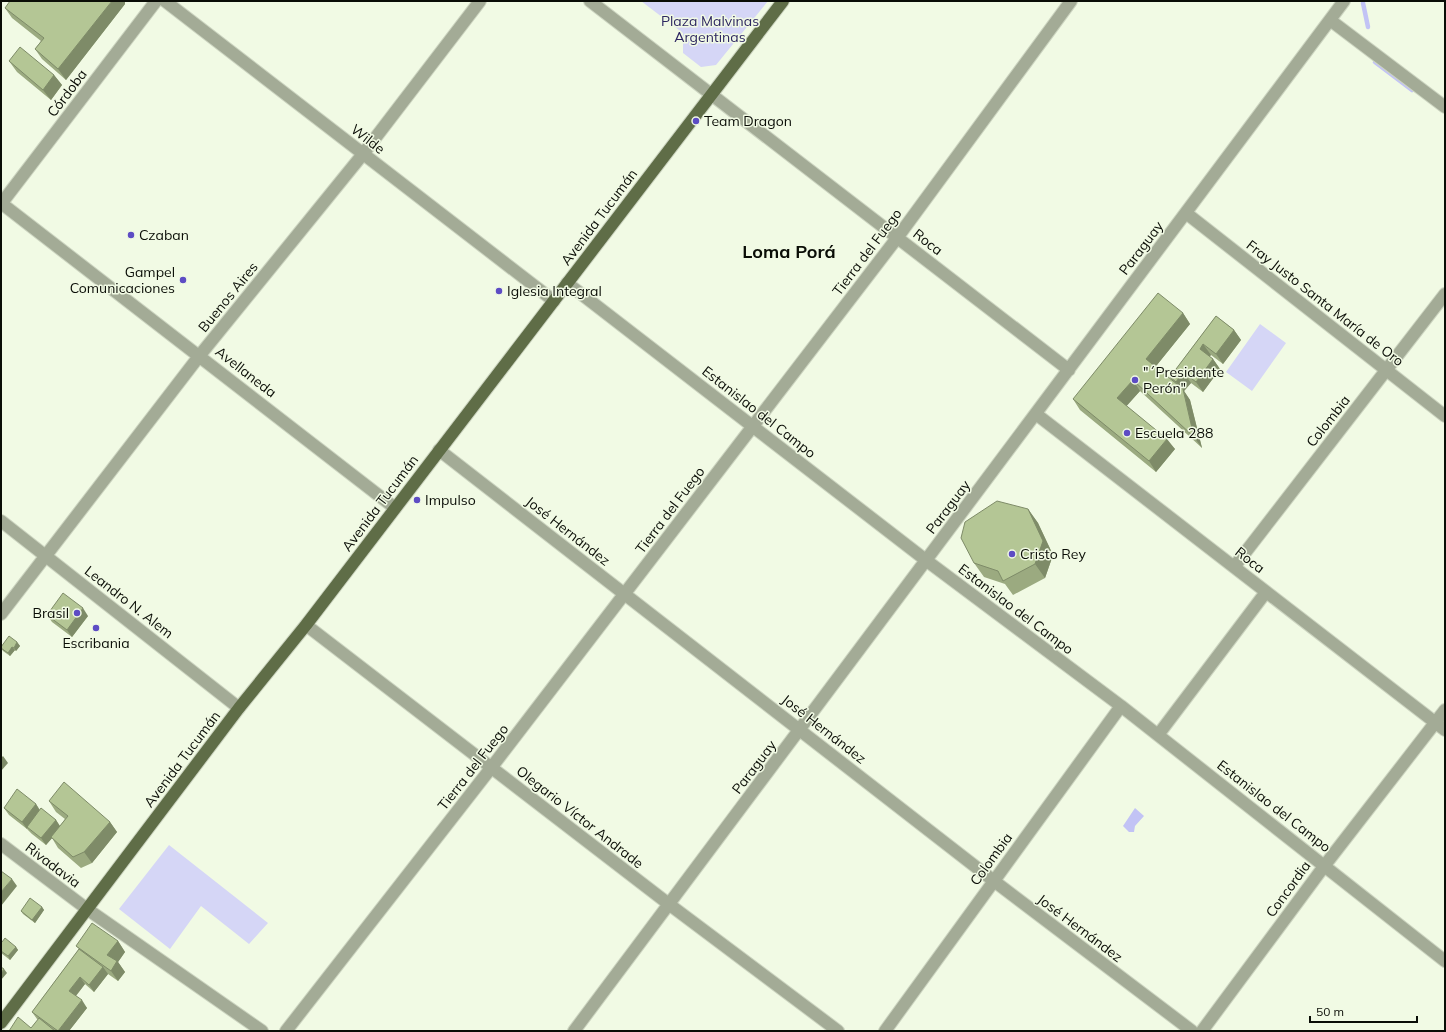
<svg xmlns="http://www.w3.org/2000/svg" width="1446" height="1032" viewBox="0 0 1446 1032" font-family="Mulish,sans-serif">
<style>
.green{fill:#d5d6f6}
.water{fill:#c2c3f5}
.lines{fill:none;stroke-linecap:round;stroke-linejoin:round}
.stream{stroke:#c2c3f5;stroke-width:4.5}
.minor-casing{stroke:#ccd4c0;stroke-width:14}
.major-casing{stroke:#ccd4c0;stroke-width:14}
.minor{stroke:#a3ab96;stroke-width:12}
.major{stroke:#5f6d47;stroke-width:12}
.wall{fill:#9baa80}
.shaded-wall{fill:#7e8b68}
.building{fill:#b4c695;stroke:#7e8b68}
.poi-dot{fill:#5d4cc4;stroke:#f1fae4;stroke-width:1.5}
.labels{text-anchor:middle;stroke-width:3;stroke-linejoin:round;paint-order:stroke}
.park-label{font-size:14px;fill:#2d2661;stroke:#f1fae4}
.street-label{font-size:14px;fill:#0a0d06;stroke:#f1fae4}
.poi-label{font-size:14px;fill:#0a0d06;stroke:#f1fae4;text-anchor:start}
.district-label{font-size:18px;font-weight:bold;fill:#0a0d06;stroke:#f1fae4}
</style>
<rect width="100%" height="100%" fill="#f1fae4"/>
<path class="green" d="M641 1H768L716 65 701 67 683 53V33Z
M1260 324 1286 343 1252 391 1226 372Z
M169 845 268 923 249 944 201 906 170 949 119 909Z"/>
<path class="water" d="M1135 808 1144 816 1135 826 1134 832H1129L1123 826Z"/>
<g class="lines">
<path class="stream" d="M1363 3 1368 27
M1375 62 1412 90"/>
<defs>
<path id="minor" d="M165 1 554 301
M590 1 1069 370
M1330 20 1445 107
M1 203 395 508
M1 204 156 1
M1186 213 1445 416
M567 283 927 561 1121 706 1445 961
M1036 414 1445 730
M439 450 994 881 1192 1031
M1 521 239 708
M1234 567 1445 294
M1 614 200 355 363 154 480 1
M306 625 670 905 838 1031
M1158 735 1266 592
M1 844 87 909 262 1031
M286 1031 491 768 897 238 1071 1
M574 1031 1344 1
M885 1031 1121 706
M1202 1031 1325 865 1445 710"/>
<path id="major" d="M1 1023 239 708 306 625 783 1"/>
</defs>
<use href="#minor" class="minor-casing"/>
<use href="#major" class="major-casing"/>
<use href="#minor" class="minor"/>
<use href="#major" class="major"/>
</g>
<path class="wall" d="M125 4 66 80 42 59 35 49 41 41 12 18 5 8Z
M9 61 54 75 62 85 51 100 17 72Z
M1183 313 1190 324 1155 367 1172 380 1170 377 1216 316 1234 330 1241 340 1223 364 1211 355 1209 356 1213 359 1220 369 1203 392 1191 383 1184 391 1190 400 1202 448 1140 391 1126 406 1175 449 1156 472 1080 410 1073 399Z
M1028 509 1038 523 1053 555 1045 578 1013 595 1005 584 984 577 974 563Z
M47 615 88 616 72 637 52 622Z
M17 642 20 646 16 651 15 650 10 656 3 651 1 648V647Z
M49 801 110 822 117 832 92 863 81 868 58 848 52 838 46 845 32 834 27 829 9 815 4 808 36 804 40 810 56 820 60 826 65 819 56 812Z
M42 907 44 910 35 923 23 914 21 911Z
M1 941 16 947 18 950 10 960 1 953Z
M118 941 125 952 118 962 125 972 118 981 108 974 94 992 85 984 76 996 87 1008 69 1031H9L31 1028 38 1020 37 1019 32 1012 79 949 76 946Z"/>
<path class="shaded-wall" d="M112 1H125V4L66 80 58 69Z
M54 75 62 85 51 100 43 90Z
M1183 313 1190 324 1153 370 1146 359Z
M1234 330 1241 340 1223 364 1216 354Z
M1203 344 1211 355 1207 360 1200 349Z
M1213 359 1220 369 1203 392 1196 382Z
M1183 372 1191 383 1184 391 1190 400 1202 448 1194 437 1184 392 1176 382Z
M1133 380 1140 391 1124 409 1117 398Z
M1167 439 1175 449 1156 472 1149 461Z
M1028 509 1038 523 1053 555 1045 578 1035 564Z
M83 608 88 616 72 637 67 630Z
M17 642 20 646 16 651 14 648Z
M12 647 15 650 10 656 8 653Z
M3 756 8 763 1 771V758Z
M36 804 40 811 27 827V829L22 822Z
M56 820 61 828 46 845 41 838Z
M110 822 117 832 92 863 84 852Z
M12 879 17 886 1 906V892Z
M42 907 44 910 35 923 32 920Z
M118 941 125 952 118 962 125 972 118 981 111 971 107 955Z
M16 947 18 950 10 960 8 956Z
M103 967 108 974 94 992 89 985Z
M4 969 7 973 1 980V973Z
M80 977 85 984 74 998 69 991Z
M82 1000 87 1008 69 1031H58Z"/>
<path class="building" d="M10 1H112L58 69 35 49 44 38 5 8Z
M20 47 54 75 43 90 9 61Z
M1158 293 1183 313 1146 359 1183 389 1194 437 1133 380 1117 398 1167 439 1149 461 1073 399Z
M1216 316 1234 330 1216 354 1203 344 1200 349 1213 359 1196 382 1183 372 1176 382 1170 377Z
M997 501 1028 509 1043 541 1035 564 1003 581 998 571 974 563 961 538 965 522Z
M63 593 83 608 67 630 47 615Z
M9 636 17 642 14 648 12 647 8 653 1 648V647Z
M64 782 110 822 84 852 73 857 51 837 68 816 49 801Z
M17 789 36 804 22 822 4 808Z
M41 808 56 820 41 838 27 827Z
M1 871 12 879 1 892Z
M30 898 42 907 32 920 21 911Z
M92 923 118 941 107 955 117 961 111 971 76 946Z
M5 938 16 947 8 956 1 951V941L2 942Z
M79 949 103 967 89 985 80 977 69 991 82 1000 58 1031 32 1012Z
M1 967 4 969 1 973Z
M18 1017 31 1028 39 1018 55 1031H9Z"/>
<g class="poi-dot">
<circle cx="696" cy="121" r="4"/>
<circle cx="131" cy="235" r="4"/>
<circle cx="183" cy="280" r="4"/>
<circle cx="499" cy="291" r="4"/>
<circle cx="1135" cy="380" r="4"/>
<circle cx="1127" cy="433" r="4"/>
<circle cx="417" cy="500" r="4"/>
<circle cx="1012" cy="554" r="4"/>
<circle cx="77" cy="613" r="4"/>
<circle cx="96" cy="628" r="4"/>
</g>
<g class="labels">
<g class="park-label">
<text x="710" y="26">Plaza Malvinas<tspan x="710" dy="16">Argentinas</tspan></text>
</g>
<g class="street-label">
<text transform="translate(67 93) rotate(-53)" y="5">Córdoba</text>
<text transform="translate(368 139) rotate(38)" y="5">Wilde</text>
<text transform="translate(599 217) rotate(-53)" y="5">Avenida Tucumán</text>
<text transform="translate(928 242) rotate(38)" y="5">Roca</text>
<text transform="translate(1141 248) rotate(-53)" y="5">Paraguay</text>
<text transform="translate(867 252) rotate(-53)" y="5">Tierra del Fuego</text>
<text transform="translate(228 297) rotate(-51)" y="5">Buenos Aires</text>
<text transform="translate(1325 303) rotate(38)" y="5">Fray Justo Santa María de Oro</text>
<text transform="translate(246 372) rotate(38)" y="5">Avellaneda</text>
<text transform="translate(759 412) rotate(38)" y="5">Estanislao del Campo</text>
<text transform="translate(1328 421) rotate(-52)" y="5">Colombia</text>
<text transform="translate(380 503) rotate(-53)" y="5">Avenida Tucumán</text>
<text transform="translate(948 507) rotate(-53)" y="5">Paraguay</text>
<text transform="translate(670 510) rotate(-53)" y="5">Tierra del Fuego</text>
<text transform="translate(568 531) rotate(38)" y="5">José Hernández</text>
<text transform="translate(1250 560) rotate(38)" y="5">Roca</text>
<text transform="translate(129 602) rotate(38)" y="5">Leandro N. Alem</text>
<text transform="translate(1016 609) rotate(37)" y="5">Estanislao del Campo</text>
<text transform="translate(824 729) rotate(38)" y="5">José Hernández</text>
<text transform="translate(182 759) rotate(-53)" y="5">Avenida Tucumán</text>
<text transform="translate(473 767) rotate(-52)" y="5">Tierra del Fuego</text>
<text transform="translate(754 767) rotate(-53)" y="5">Paraguay</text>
<text transform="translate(1274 806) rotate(38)" y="5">Estanislao del Campo</text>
<text transform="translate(580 817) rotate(38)" y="5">Olegario Víctor Andrade</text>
<text transform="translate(991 859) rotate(-54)" y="5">Colombia</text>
<text transform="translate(53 865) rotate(37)" y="5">Rivadavia</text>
<text transform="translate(1288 889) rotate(-54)" y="5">Concordia</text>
<text transform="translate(1080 928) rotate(37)" y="5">José Hernández</text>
</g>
<g class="poi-label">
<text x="704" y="126">Team Dragon</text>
<text x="139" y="240">Czaban</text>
<text x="175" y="277" text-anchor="end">Gampel<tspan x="175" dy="16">Comunicaciones</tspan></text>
<text x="507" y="296">Iglesia Integral</text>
<text x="1143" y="377">"´Presidente<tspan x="1143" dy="16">Perón"</tspan></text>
<text x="1135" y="438">Escuela 288</text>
<text x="425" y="505">Impulso</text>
<text x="1020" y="559">Cristo Rey</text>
<text x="69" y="618" text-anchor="end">Brasil</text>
<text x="96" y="648" text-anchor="middle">Escribania</text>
</g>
<g class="district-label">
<text x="789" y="258">Loma Porá</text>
</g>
</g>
<rect width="1446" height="1032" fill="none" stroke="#0a0d06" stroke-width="4"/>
<path d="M1310 1016v6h107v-6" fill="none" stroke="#0a0d06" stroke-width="2"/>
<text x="1316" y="1016" font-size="12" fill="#0a0d06" stroke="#f1fae4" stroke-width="3" paint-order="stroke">50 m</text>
</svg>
